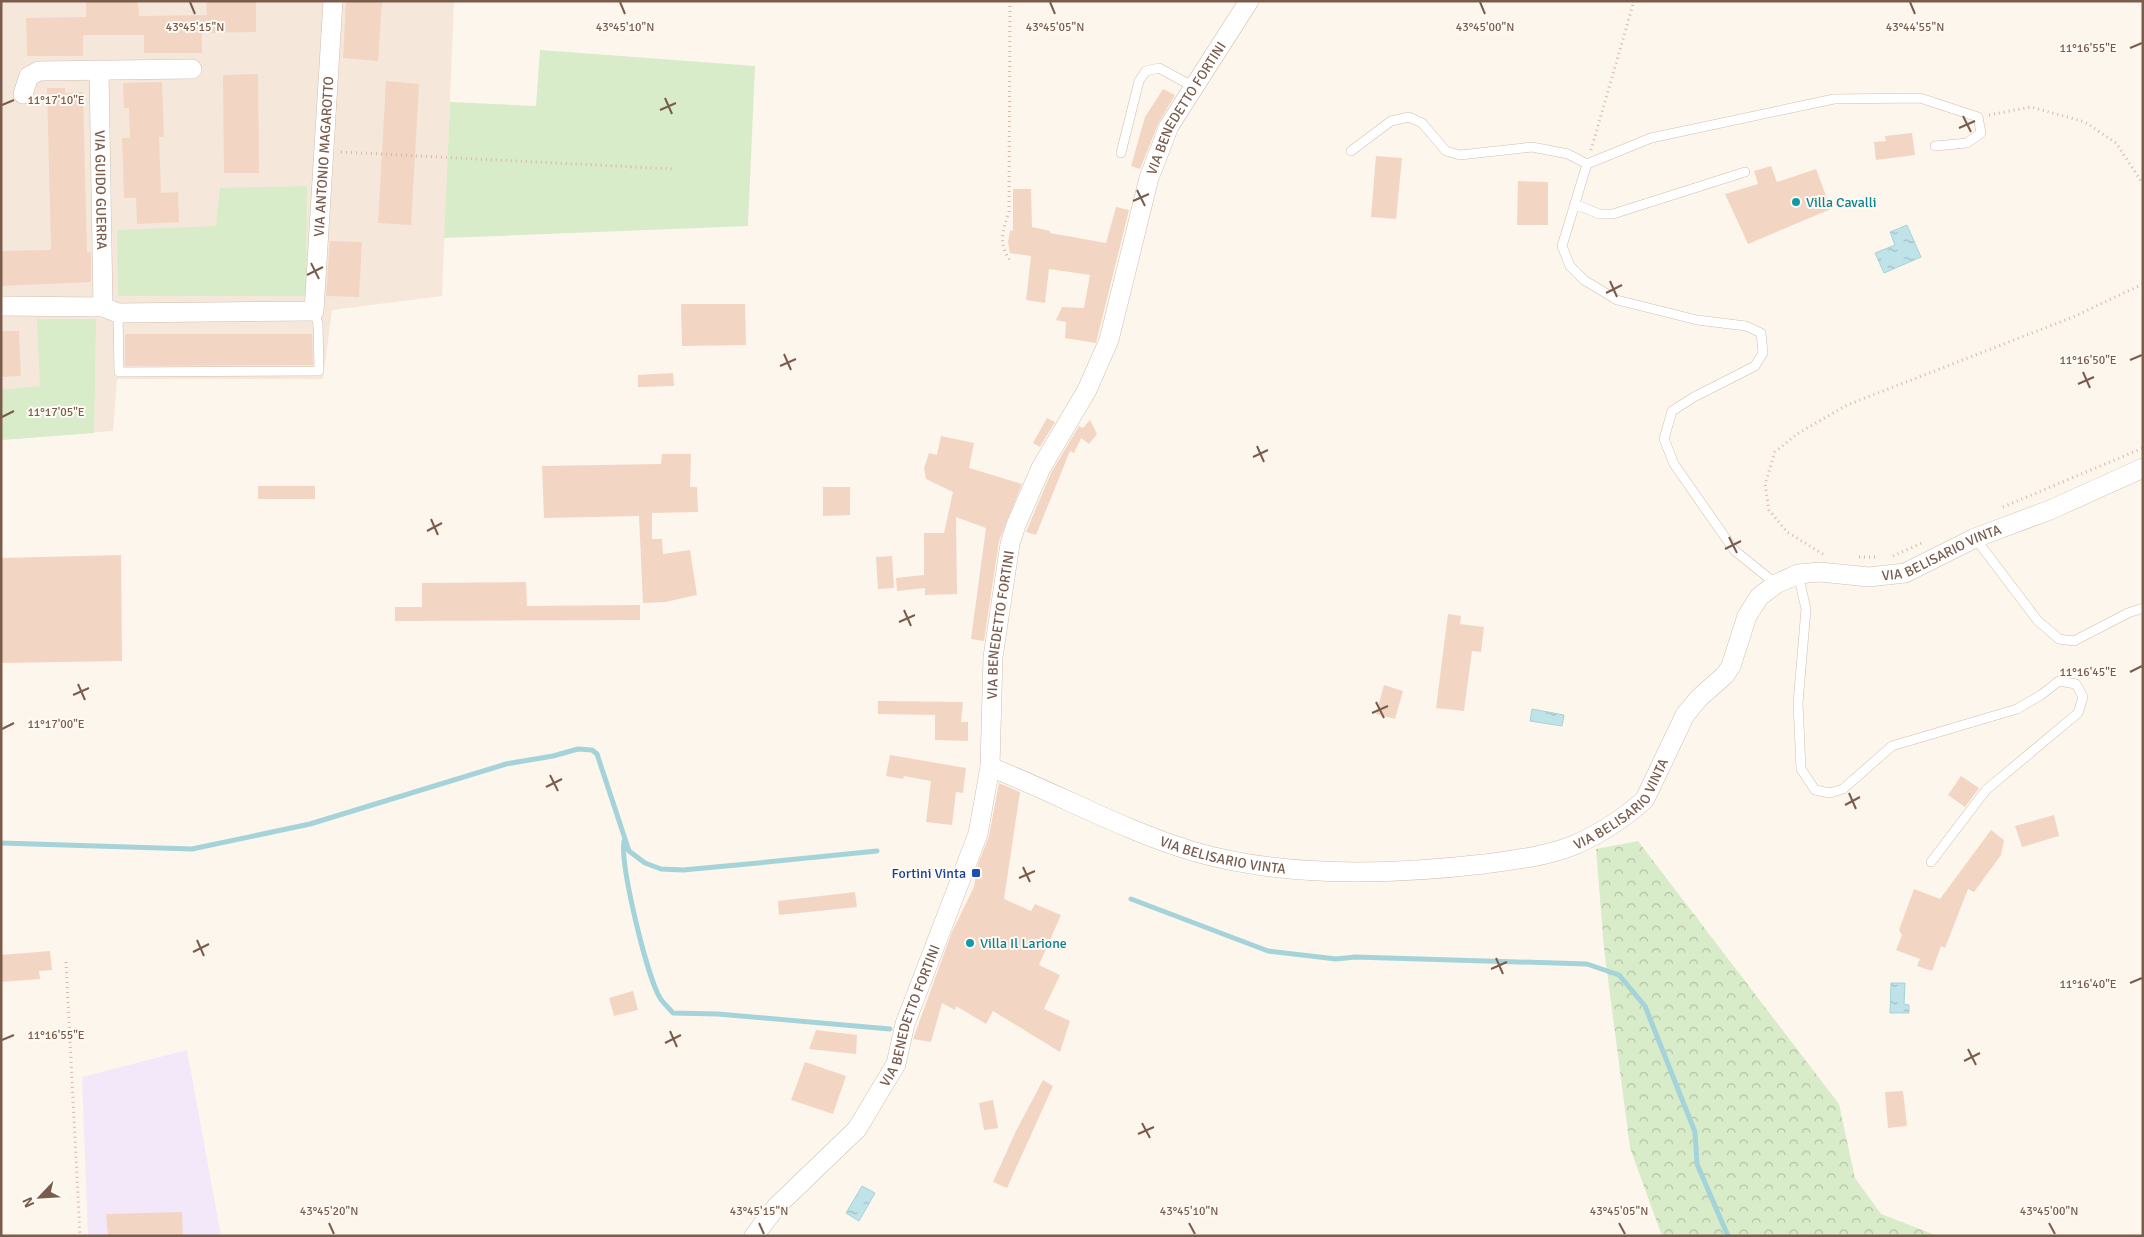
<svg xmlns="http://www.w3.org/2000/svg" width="2144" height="1237" viewBox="0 0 2144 1237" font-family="Signika,sans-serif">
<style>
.residential{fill:#f5e8da}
.education{fill:#f3e8fa}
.forest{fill:url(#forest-crowns)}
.park{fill:#d8ecc9}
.water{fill:url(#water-ripples);stroke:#a5d3da}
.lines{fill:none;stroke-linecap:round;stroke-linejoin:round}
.stream{stroke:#a5d3da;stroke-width:5}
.building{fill:#f3d5c3}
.service-casing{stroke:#d1beb0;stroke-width:10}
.minor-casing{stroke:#d1beb0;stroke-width:20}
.path{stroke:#d9b8a5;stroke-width:3;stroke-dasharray:1 4;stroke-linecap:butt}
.service{stroke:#fff;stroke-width:9}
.minor{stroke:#fff;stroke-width:19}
.ticks{fill:none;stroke:#7a5c4d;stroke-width:2}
.culture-dot{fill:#0f9aa8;stroke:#fffaf3;stroke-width:2}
.transit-dot{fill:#1a4fb4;stroke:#fffaf3;stroke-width:2}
.labels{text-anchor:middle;stroke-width:4;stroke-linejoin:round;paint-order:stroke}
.street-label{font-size:14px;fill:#7a5c4d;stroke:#fffaf3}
.culture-label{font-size:14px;fill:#0d838f;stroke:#fffaf3;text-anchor:start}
.transit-label{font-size:14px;fill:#164399;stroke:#fffaf3;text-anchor:end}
.ticks-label{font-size:12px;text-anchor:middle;fill:#7a5c4d;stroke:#fffaf3;stroke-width:4;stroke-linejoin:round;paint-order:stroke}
</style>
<defs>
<pattern id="forest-crowns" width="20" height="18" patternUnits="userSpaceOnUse" patternTransform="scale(1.25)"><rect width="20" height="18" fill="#d8ecc9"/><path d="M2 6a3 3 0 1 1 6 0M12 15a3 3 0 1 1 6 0" fill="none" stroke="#b4c2a5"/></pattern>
<pattern id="water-ripples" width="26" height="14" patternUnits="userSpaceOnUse" patternTransform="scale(1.25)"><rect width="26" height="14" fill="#bfe3e8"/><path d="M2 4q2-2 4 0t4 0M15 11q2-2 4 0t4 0" fill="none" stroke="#a0bbbe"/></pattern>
</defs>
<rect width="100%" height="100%" fill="#fdf6ec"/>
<path class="residential" d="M1 1H454L442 296 332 310 323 379H117L113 431 1 440Z"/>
<path class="education" d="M187 1050 221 1236H88L82 1077Z"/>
<path class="forest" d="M1638 841 1839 1104 1855 1178 1881 1214 1938 1236H1662L1630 1148 1604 948 1596 849Z"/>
<path class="park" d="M540 50 755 66 748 226 444 238 450 102 536 106Z
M307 186 306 296H118L117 230 216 226 220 188Z
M37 319H96L94 433 1 440V390L40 386Z"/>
<path class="water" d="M1907 225 1921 257 1884 273 1875 253 1895 245 1890 232Z
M1532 709 1564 715 1562 726 1530 721Z
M1891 983H1905L1904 1004 1909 1005V1013H1890Z
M862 1186 875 1193 859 1221 846 1213Z"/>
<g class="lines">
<path class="stream" d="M624 841C620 866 647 976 660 998 663 1003 669 1008 673 1013L718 1014 890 1029
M1 843 192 849 310 824 506 764 553 756 578 749 592 750 597 754 629 851 645 863 661 869 683 870 758 863 877 851
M1131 899 1268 951 1336 959 1355 957 1587 964 1619 975 1645 1006 1695 1132 1697 1164 1728 1236"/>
</g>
<path class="building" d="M86 1H138L139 16 207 15 206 1H256V32L202 33V53H144V35H83V56H27L26 18 86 17Z
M346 1H382L378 61 343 58Z
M258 74 259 173H224L223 75Z
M386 81 419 84 411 225 378 223Z
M162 82 164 137H159L161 193 178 192 179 222 137 224 136 198H124L122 138H130L129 108H124L123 83Z
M47 88H65V93L83 92 87 252H91V282L1 286V251L51 250Z
M1163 89 1175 95 1159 122 1140 169 1131 166 1145 117Z
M1912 133 1915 155 1876 160 1874 142 1886 141 1885 136Z
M1376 156 1402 158 1396 219 1371 217Z
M1771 166 1777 182 1816 169 1831 209 1748 244 1725 194 1758 184 1754 171Z
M1518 181 1548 182V225H1517Z
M1013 189H1031L1032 227 1050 231V233L1106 243 1116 207 1129 210 1096 343 1065 338 1066 322 1056 320 1062 307 1084 308 1090 275 1049 269 1045 303 1026 300 1031 256 1010 253 1008 242 1010 231 1013 230Z
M330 241 362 242 359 297 326 296Z
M681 304H745L746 345 682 346Z
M1 331H19L21 376 1 377Z
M125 334H312L313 365 125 366Z
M673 373 674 386 638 387V375Z
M1047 418 1055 422 1040 447 1033 443Z
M1090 420 1097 434 1089 444 1081 438 1074 453 1070 451 1036 535 1026 532 1051 473 1079 426 1083 428Z
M941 436 974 443 969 468 1022 484 999 541 984 641 971 639 986 528 956 517 957 594 925 595V588L897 591 896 578 924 575V533H944L953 492 926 479 924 468 929 453 937 455Z
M662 454H691L690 487H697L698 512 652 513V539H662L663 554 690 550 697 595 665 602 643 603 639 516 544 518 542 466 661 464Z
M258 486H315V499H258Z
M823 487H850V515L823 516Z
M121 555 122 661 1 663V558Z
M892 556 894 588 878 589 876 557Z
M526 582 527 606 640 605V620L395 621V607H422V583Z
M1448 614 1461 616 1460 624 1484 627 1481 652 1472 651 1464 711 1436 708Z
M1384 685 1403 691 1395 719 1376 714Z
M878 701 963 702 961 722H968V741L935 740V715L878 714Z
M890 755 966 768 963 793 956 792 952 825 926 822 931 781 904 776 903 779 886 776Z
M1961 776 1979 788 1965 807 1948 795Z
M999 783 1020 792 1004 899 1031 911 1035 904 1061 915 1039 965 1060 975 1044 1009 1070 1021 1060 1052 993 1011 986 1024 956 1006 955 1010 942 1003 931 1042 913 1039 952 932 974 887 978 864 989 836Z
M2054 815 2059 836 2022 847 2015 826Z
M1991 830 2004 840 2001 855 1974 892 1968 889 1945 948 1941 946 1932 971 1917 966 1920 959 1896 950 1902 935 1899 930 1914 889 1940 899Z
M855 892 857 907 779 915 778 901Z
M50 951 52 970 39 971 40 979 1 982V955Z
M633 991 638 1010 614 1016 609 998Z
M816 1030 857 1035 856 1054 809 1049Z
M805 1062 846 1076 833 1114 791 1100Z
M1043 1080 1053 1086 1007 1188 993 1182 1015 1133Z
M1903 1091 1907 1126 1888 1128 1885 1092Z
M993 1100 998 1128 984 1130 979 1103Z
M182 1212 183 1236H108L106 1214Z"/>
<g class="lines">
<defs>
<path id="service" d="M1351 151 1391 121 1409 117 1422 123 1446 151 1460 155 1532 147 1568 154 1587 164
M1121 153 1139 81 1146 71 1159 68 1194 87
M1587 164 1562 246 1570 266 1584 280 1617 300 1697 320 1746 326 1761 333 1763 353 1755 366 1694 397 1672 411 1664 439 1674 464 1734 550 1776 584
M1587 164 1651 138 1834 99 1920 98 1978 117 1981 133 1967 143 1935 146
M1575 204 1599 214H1613L1745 172
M118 313 119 372 319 371 318 324 314 311
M1975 538 2038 621 2059 639 2074 641 2128 613 2143 608
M1798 574 1806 609 1798 703 1801 769 1815 790 1830 793 1843 789 1892 746 2017 709 2041 695 2059 681 2076 684 2083 697 2078 713 1986 790 1931 862"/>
<g id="minor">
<path id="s1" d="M99 71 103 307"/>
<path d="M23 94 29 76 39 71 192 69"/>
<path id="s2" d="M1 306 103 307 118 313 314 311 333 1"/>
<path id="s3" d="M990 767C1057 793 1122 830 1192 851 1283 878 1390 875 1484 864 1513 860 1542 857 1569 847 1592 839 1628 816 1645 799L1685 715 1699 698 1725 675 1731 666 1747 616 1759 597 1776 584 1798 574 1820 572 1869 577 1905 573 1975 538 2050 510 2143 468"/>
<path id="s4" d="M754 1236 776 1207 857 1129 896 1064 905 1024 978 834 990 767 993 657 1010 544 1016 525 1041 468 1087 390 1109 340 1149 178 1169 126 1249 1"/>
</g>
</defs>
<use href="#service" class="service-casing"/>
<use href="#minor" class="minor-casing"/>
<path class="path" d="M1010 1 1009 212C1002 232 998 243 1011 262
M1989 115 2031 107 2085 122 2116 143 2143 184
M1591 150 1634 1
M341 152 673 169
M2003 507 2143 448
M1823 554 1787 532 1769 510 1765 484 1775 452 1797 434 1847 405 2073 317 2143 284
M1893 556 1924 542
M1859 557H1877
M66 962 80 1236"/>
<use href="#service" class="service"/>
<use href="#minor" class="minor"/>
</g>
<path class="ticks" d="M190 2 195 14M620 2 625 14M1050 2 1055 14M1480 2 1485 14M1910 2 1915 14M2130 48 2142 43M665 98 672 114M2 105 14 100M660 110 676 103M1963 116 1971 132M1959 128 1975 121M1137 190 1145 206M1133 201 1149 194M311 263 319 279M307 275 323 267M1610 281 1617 297M1606 293 1622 285M784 354 791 370M2130 360 2142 355M780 366 796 359M2083 372 2090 388M2078 384 2094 377M2 417 14 411M1257 446 1264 462M1253 457 1268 450M431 519 438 535M427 531 442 523M1729 537 1737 553M1725 549 1741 541M904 610 911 626M899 622 915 615M2130 672 2142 666M78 684 85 700M73 695 89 688M1376 702 1384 718M1372 713 1388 706M2 729 14 723M550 775 558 791M546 787 562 779M1849 793 1856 809M1845 805 1860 797M1023 867 1030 882M1019 878 1035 871M197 940 204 956M193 952 209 944M1496 958 1503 974M1491 969 1507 962M2130 983 2142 978M670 1031 677 1047M2 1040 14 1035M665 1043 681 1035M1968 1049 1976 1065M1964 1061 1980 1053M1142 1123 1150 1138M1138 1134 1154 1127M329 1223 334 1234M759 1223 764 1234M1189 1223 1195 1234M1619 1223 1625 1234M2049 1223 2055 1234"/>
<g class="culture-dot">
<circle cx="1796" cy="202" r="5"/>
<circle cx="970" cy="943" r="5"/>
</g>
<rect class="transit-dot" x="971" y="868" width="10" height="10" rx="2.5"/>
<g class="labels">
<g class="street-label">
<text dy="5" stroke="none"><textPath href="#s4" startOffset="1235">VIA BENEDETTO FORTINI</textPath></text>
<text dy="5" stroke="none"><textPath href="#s2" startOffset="469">VIA ANTONIO MAGAROTTO</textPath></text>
<text dy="5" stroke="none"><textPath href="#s1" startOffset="119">VIA GUIDO GUERRA</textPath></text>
<text dy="5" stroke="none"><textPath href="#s3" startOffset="1120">VIA BELISARIO VINTA</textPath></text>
<text dy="5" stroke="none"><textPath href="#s4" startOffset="680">VIA BENEDETTO FORTINI</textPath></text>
<text dy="5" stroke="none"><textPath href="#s3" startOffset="670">VIA BELISARIO VINTA</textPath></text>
<text dy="5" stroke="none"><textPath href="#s3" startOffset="250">VIA BELISARIO VINTA</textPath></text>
<text dy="5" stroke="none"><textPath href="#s4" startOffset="275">VIA BENEDETTO FORTINI</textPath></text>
</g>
<g class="culture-label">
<text x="1806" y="207">Villa Cavalli</text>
<text x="980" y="948">Villa Il Larione</text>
</g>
<g class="transit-label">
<text x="966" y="878">Fortini Vinta</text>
</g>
</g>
<g class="ticks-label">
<text x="195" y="31">43°45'15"N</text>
<text x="625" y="31">43°45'10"N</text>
<text x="1055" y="31">43°45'05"N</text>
<text x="1485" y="31">43°45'00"N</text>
<text x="1915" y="31">43°44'55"N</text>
<text x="2088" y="52">11°16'55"E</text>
<text x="56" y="104">11°17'10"E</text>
<text x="2088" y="364">11°16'50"E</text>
<text x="56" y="416">11°17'05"E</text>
<text x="2088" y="676">11°16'45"E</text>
<text x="56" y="728">11°17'00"E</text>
<text x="2088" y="988">11°16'40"E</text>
<text x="56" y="1039">11°16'55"E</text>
<text x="329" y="1215">43°45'20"N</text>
<text x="759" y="1215">43°45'15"N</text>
<text x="1189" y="1215">43°45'10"N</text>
<text x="1619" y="1215">43°45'05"N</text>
<text x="2049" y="1215">43°45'00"N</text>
</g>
<rect width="2144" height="1237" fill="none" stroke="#7a5c4d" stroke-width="5"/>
<g transform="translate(40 1197) rotate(245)" stroke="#fffaf3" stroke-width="4" paint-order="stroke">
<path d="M0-4L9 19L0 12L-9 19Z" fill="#7a5c4d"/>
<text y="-8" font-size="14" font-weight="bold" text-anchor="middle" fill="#7a5c4d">N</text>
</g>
</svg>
